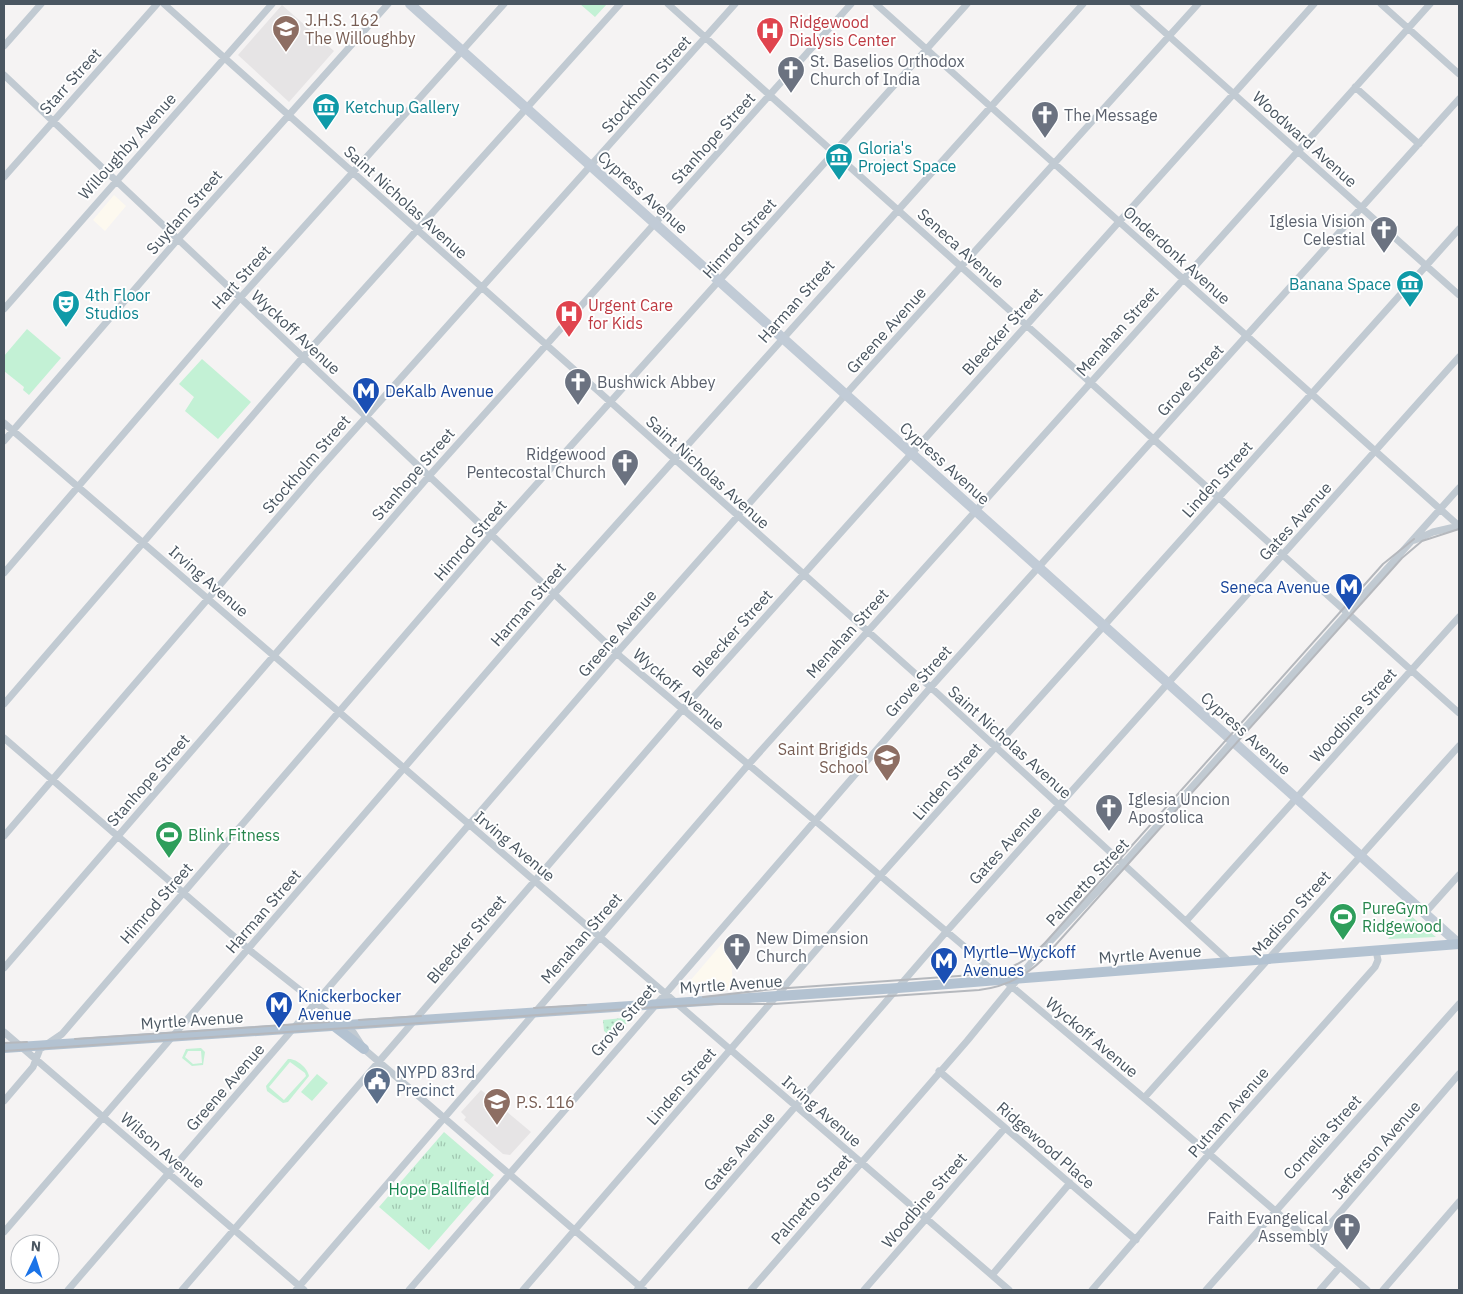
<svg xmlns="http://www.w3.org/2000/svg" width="1463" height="1294" viewBox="0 0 1463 1294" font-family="'IBM Plex Sans',sans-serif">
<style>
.commercial{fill:#fdf9ef}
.education{fill:#e6e4e5}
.grass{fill:#c3f1d5;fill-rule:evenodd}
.park{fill:url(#park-tufts)}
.garden{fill:url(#garden-dots)}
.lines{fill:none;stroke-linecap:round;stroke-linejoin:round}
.street{stroke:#c1cad2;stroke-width:7}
.secondary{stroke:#c1cbd6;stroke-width:10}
.primary{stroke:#b3c2d1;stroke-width:10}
.rail{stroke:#b5b8bd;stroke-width:2}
.labels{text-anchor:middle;stroke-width:4;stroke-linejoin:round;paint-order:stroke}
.education-label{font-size:16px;fill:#785e54;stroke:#fff;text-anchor:start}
.health-label{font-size:16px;fill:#be3a42;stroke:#fff;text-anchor:start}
.worship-label{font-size:16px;fill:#5b616d;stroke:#fff;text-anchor:start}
.street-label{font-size:16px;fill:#4a5661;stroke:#fff}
.culture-label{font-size:16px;fill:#0d838f;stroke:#fff;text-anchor:start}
.transit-label{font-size:16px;fill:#164399;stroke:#fff;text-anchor:start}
.leisure-label{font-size:16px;fill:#27864d;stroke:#fff;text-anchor:start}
.service-label{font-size:16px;fill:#4e5e75;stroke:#fff;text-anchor:start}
.park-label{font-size:16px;fill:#17864f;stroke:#fff}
</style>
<defs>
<pattern id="park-tufts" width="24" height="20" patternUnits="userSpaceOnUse" patternTransform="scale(1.25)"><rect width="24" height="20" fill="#c3f1d5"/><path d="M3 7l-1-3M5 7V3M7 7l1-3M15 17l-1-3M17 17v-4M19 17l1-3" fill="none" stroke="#a0c6b0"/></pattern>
<pattern id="garden-dots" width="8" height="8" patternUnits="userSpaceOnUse" patternTransform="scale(1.25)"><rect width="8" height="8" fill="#c3f1d5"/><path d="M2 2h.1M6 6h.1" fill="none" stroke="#a0c6b0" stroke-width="1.8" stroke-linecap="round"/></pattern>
</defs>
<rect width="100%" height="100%" fill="#f5f3f3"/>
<path class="commercial" d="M114 195 126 206 105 231 93 220Z
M730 934 748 950H735V954H731L733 989 684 991V988Z"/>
<path class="education" d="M282 5 334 51 289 102 238 55Z
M481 1090 531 1132 510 1155 503 1154 464 1120 466 1117 461 1112Z"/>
<path class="grass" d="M580 4H607L595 17Z
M27 329 61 358 29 395 23 390 24 387 4 371V356Z
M202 359 251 402 218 439 185 411 194 397 179 384Z
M201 1048 205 1052 203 1065 192 1066 182 1058 186 1049ZM188 1051H201L202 1063 193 1064 185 1057Z
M288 1059C296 1058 308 1068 309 1076L288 1102 283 1103 267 1091 266 1086ZM290 1062 305 1073 306 1076 284 1100 269 1087Z
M317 1074 328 1083 312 1101 301 1092Z"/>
<path class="park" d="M1410 915 1411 916 1436 937 1388 939Z
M444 1132 494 1175 429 1250 379 1207Z"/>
<path class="garden" d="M632 1017 613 1038 604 1031 603 1020Z"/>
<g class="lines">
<path class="street" d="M164 4 937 693 1231 963
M668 4 1459 713
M876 4 1459 526
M1133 4 1459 295
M1381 4 1459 74
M4 46 41 4
M4 75 622 658 1156 1108 1367 1290
M1355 87 1419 144
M4 177 157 4
M4 309 272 4
M4 423 1009 1290
M4 441 178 239 388 4
M1415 540 1433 532 1459 526
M4 573 240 298 504 4
M4 704 303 357 620 4
M4 738 253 953 353 1032 364 1049 644 1290
M4 836 316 473 735 4
M1425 913 1459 875
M1187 920 1459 617
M4 968 429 476 851 4
M4 1032 304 1290
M939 1071 1136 1240
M1144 1098 1459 746
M4 1101 33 1067 40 1049 62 1034 491 535 967 4
M4 1232 554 594 1083 4
M1313 1244 1459 1074
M992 1275 1070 1183
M68 1290 622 647 846 394 1198 4
M182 1290 682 710 1314 4
M296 1290 748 765 1430 4
M409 1290 930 688 1459 99
M523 1290 880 876 1459 229
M637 1290 946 932 1459 357
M751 1290 967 1041 1039 953 1124 863 1459 488
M864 1290 1005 1128
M1092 1290 1209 1154 1375 967 1378 960 1376 951
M1206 1290 1459 1004
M1320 1290 1340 1267
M1383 1290 1459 1202"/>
<path class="secondary" d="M410 4 1459 944"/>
<path class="primary" d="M334 1026 364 1049
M4 1048 898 988 1459 944"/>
<path class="rail" d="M703 997 774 989 987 974C1011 970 1028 960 1045 943L1383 564 1414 539
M534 1008 586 1005
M359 1020 421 1016
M75 1039 329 1022
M4 1043 27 1042
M4 1051 642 1008 714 1004H774L979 990C1005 987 1025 977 1043 959L1402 558 1422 541 1459 529"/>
</g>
<defs>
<symbol id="school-pin" viewBox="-11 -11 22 30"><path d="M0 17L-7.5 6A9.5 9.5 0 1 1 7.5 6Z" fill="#8d6e63" stroke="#fff"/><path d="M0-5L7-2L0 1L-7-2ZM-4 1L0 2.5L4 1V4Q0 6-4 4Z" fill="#fff"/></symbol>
<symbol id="hospital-pin" viewBox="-11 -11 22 30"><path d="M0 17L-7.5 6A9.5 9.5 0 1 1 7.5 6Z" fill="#e0444e" stroke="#fff"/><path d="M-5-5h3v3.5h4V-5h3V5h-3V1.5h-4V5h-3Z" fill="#fff"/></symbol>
<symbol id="church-pin" viewBox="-11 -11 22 30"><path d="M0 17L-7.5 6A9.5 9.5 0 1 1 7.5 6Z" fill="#6b7280" stroke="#fff"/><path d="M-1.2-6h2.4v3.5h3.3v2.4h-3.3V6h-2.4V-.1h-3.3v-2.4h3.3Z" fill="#fff"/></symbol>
<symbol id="museum-pin" viewBox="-11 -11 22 30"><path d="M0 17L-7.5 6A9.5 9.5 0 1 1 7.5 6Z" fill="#0f9aa8" stroke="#fff"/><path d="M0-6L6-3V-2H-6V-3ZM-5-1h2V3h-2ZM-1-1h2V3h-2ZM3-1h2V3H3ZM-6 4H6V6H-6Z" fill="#fff"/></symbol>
<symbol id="theatre-pin" viewBox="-11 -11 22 30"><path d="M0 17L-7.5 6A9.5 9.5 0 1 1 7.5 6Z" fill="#0f9aa8" stroke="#fff"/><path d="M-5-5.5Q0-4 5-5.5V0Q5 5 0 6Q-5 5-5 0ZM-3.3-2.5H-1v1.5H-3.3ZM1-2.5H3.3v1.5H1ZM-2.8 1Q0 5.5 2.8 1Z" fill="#fff"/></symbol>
<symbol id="metro-pin" viewBox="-11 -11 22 30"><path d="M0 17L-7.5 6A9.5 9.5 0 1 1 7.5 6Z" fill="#1a4fb4" stroke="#fff"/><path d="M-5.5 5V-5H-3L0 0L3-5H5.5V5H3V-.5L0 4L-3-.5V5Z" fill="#fff"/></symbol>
<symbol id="stadium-pin" viewBox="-11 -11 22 30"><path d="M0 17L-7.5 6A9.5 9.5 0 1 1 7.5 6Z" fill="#2e9e5b" stroke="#fff"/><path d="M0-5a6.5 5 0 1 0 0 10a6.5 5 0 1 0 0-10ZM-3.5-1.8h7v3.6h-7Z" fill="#fff"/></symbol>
<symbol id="civic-pin" viewBox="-11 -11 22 30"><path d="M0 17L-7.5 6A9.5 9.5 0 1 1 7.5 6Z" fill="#5c6f8a" stroke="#fff"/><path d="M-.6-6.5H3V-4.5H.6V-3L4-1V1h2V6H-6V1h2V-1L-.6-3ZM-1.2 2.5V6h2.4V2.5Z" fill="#fff"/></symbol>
</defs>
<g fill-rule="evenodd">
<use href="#school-pin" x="270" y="13" width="32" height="43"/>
<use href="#hospital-pin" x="754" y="15" width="32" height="43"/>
<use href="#church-pin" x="775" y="54" width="32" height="43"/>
<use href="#museum-pin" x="310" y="91" width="32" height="43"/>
<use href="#church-pin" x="1029" y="99" width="32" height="43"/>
<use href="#museum-pin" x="823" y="141" width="32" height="43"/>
<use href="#church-pin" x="1368" y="214" width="32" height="43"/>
<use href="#museum-pin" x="1394" y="268" width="32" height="43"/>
<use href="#theatre-pin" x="50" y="288" width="32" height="43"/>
<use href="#hospital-pin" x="553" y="298" width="32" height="43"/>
<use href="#church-pin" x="562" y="366" width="32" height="43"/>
<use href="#metro-pin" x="350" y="375" width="32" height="43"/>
<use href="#church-pin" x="609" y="447" width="32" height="43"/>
<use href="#metro-pin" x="1333" y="571" width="32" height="43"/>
<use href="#school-pin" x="871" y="742" width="32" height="43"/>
<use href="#church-pin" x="1093" y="792" width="32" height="43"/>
<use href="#stadium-pin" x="153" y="819" width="32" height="43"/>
<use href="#stadium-pin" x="1327" y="901" width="32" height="43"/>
<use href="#church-pin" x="721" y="931" width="32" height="43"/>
<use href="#metro-pin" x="928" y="945" width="32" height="43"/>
<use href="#metro-pin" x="263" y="989" width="32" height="43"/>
<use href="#civic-pin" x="361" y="1065" width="32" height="43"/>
<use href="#school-pin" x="481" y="1086" width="32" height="43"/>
<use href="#church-pin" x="1331" y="1211" width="32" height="43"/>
</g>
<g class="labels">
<g class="education-label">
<text x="305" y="26">J.H.S. 162<tspan x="305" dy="18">The Willoughby</tspan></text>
<text x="868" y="755" text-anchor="end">Saint Brigids<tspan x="868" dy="18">School</tspan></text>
<text x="516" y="1108">P.S. 116</text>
</g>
<g class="health-label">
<text x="789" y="28">Ridgewood<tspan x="789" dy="18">Dialysis Center</tspan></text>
<text x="588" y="311">Urgent Care<tspan x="588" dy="18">for Kids</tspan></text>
</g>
<g class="worship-label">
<text x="810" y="67">St. Baselios Orthodox<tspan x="810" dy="18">Church of India</tspan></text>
<text x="1064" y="121">The Message</text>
<text x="1365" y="227" text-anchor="end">Iglesia Vision<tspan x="1365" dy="18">Celestial</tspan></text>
<text x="597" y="388">Bushwick Abbey</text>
<text x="606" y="460" text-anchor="end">Ridgewood<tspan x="606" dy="18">Pentecostal Church</tspan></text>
<text x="1128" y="805">Iglesia Uncion<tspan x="1128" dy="18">Apostolica</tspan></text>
<text x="756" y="944">New Dimension<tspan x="756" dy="18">Church</tspan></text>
<text x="1328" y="1224" text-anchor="end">Faith Evangelical<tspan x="1328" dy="18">Assembly</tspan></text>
</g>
<g class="street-label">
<text transform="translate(70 81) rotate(-48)" y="6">Starr Street</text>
<text transform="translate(646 84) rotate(-48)" y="6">Stockholm Street</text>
<text transform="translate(713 138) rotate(-48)" y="6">Stanhope Street</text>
<text transform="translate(1305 139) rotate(42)" y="6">Woodward Avenue</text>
<text transform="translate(127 146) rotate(-48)" y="6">Willoughby Avenue</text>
<text transform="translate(643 192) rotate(42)" y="6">Cypress Avenue</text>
<text transform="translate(406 202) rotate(42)" y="6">Saint Nicholas Avenue</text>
<text transform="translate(184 212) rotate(-49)" y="6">Suydam Street</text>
<text transform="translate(739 238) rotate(-48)" y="6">Himrod Street</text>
<text transform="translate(961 248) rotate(42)" y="6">Seneca Avenue</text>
<text transform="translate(1177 255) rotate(42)" y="6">Onderdonk Avenue</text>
<text transform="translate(241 277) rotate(-48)" y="6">Hart Street</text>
<text transform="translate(796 301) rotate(-48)" y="6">Harman Street</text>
<text transform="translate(886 330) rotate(-48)" y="6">Greene Avenue</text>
<text transform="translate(1002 331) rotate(-48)" y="6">Bleecker Street</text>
<text transform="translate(1117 331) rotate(-48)" y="6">Menahan Street</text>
<text transform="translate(296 332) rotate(43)" y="6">Wyckoff Avenue</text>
<text transform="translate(1190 380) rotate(-48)" y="6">Grove Street</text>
<text transform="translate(945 463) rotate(42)" y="6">Cypress Avenue</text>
<text transform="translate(306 464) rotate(-49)" y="6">Stockholm Street</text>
<text transform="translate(708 472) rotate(42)" y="6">Saint Nicholas Avenue</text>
<text transform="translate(413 474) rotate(-49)" y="6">Stanhope Street</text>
<text transform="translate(1217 479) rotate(-48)" y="6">Linden Street</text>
<text transform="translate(1295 521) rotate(-48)" y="6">Gates Avenue</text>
<text transform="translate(470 540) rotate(-49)" y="6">Himrod Street</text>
<text transform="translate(209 581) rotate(41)" y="6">Irving Avenue</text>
<text transform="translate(528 604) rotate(-49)" y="6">Harman Street</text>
<text transform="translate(617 633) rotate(-49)" y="6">Greene Avenue</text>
<text transform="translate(732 633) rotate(-48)" y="6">Bleecker Street</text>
<text transform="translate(847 633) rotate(-48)" y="6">Menahan Street</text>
<text transform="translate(918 681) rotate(-48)" y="6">Grove Street</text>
<text transform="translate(679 689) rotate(41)" y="6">Wyckoff Avenue</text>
<text transform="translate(1353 715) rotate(-48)" y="6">Woodbine Street</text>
<text transform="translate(1246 733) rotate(42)" y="6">Cypress Avenue</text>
<text transform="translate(1010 742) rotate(42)" y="6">Saint Nicholas Avenue</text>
<text transform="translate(148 780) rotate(-49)" y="6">Stanhope Street</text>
<text transform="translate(947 781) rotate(-49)" y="6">Linden Street</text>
<text transform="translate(1005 845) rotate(-48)" y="6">Gates Avenue</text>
<text transform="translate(515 846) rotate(40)" y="6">Irving Avenue</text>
<text transform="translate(1087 882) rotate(-47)" y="6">Palmetto Street</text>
<text transform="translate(156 903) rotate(-49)" y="6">Himrod Street</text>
<text transform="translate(263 911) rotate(-49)" y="6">Harman Street</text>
<text transform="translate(1291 913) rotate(-48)" y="6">Madison Street</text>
<text transform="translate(581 938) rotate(-49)" y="6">Menahan Street</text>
<text transform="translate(466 939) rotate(-49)" y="6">Bleecker Street</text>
<text transform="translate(1150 954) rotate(-4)" y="6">Myrtle Avenue</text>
<text transform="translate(731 984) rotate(-4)" y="6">Myrtle Avenue</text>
<text transform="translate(192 1020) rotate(-4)" y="6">Myrtle Avenue</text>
<text transform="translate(623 1020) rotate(-49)" y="6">Grove Street</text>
<text transform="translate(1092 1037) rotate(40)" y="6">Wyckoff Avenue</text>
<text transform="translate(681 1086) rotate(-49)" y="6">Linden Street</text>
<text transform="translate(225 1087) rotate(-49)" y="6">Greene Avenue</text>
<text transform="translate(822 1111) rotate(41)" y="6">Irving Avenue</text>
<text transform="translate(1228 1112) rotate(-49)" y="6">Putnam Avenue</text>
<text transform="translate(1322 1137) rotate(-48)" y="6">Cornelia Street</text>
<text transform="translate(1046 1145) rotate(41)" y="6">Ridgewood Place</text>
<text transform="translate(163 1150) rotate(41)" y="6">Wilson Avenue</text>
<text transform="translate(1376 1150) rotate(-49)" y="6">Jefferson Avenue</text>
<text transform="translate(739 1151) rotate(-49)" y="6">Gates Avenue</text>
<text transform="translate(811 1199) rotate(-49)" y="6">Palmetto Street</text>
<text transform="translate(924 1200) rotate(-49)" y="6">Woodbine Street</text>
</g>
<g class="culture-label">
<text x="345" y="113">Ketchup Gallery</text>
<text x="858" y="154">Gloria's<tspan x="858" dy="18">Project Space</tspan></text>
<text x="1391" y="290" text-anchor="end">Banana Space</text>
<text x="85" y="301">4th Floor<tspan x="85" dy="18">Studios</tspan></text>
</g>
<g class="transit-label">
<text x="385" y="397">DeKalb Avenue</text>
<text x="1330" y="593" text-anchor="end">Seneca Avenue</text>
<text x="963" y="958">Myrtle–Wyckoff<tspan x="963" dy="18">Avenues</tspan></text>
<text x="298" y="1002">Knickerbocker<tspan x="298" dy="18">Avenue</tspan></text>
</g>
<g class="leisure-label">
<text x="188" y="841">Blink Fitness</text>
<text x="1362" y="914">PureGym<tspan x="1362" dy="18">Ridgewood</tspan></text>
</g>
<g class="service-label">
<text x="396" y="1078">NYPD 83rd<tspan x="396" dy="18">Precinct</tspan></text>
</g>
<g class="park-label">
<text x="439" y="1195">Hope Ballfield</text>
</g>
</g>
<rect width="1463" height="1294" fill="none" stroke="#4a5661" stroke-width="10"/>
<g transform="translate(35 1259) rotate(4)"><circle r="24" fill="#ffffff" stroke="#b7bbc0"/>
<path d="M0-4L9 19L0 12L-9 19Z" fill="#1a73e8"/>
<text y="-8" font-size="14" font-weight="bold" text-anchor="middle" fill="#4a5661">N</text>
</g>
</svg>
